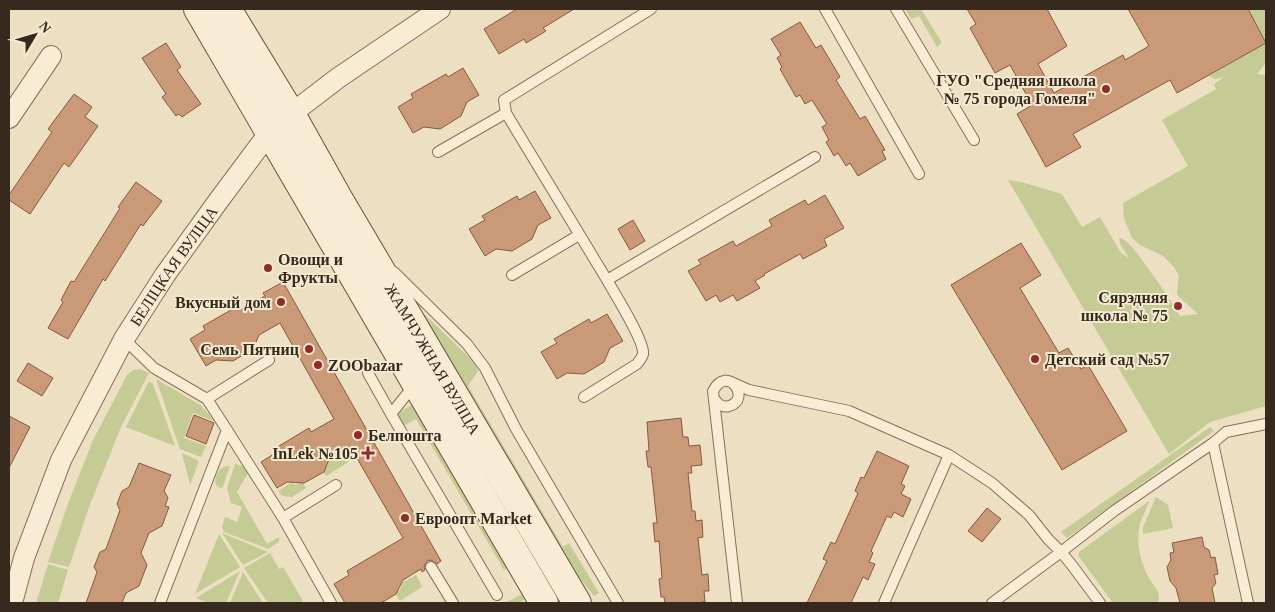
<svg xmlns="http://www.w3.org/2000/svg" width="1275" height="612" viewBox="0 0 1275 612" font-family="'Times New Roman',serif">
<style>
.green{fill:#c5cb95}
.building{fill:#ca9978;stroke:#855a3f}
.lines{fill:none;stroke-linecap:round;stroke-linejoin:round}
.service-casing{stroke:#867059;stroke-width:12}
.minor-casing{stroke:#867059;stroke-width:22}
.secondary-casing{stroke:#68523c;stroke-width:30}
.service{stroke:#f8edd4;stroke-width:10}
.minor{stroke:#f8edd4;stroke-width:20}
.secondary{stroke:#f8edd4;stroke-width:28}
.poi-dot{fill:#942a2c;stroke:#f4ead1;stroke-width:2}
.labels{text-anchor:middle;stroke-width:4;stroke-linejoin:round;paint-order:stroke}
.poi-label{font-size:16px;font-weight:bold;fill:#36291d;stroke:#f4ead1;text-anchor:end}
.street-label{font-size:16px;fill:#36291d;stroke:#f4ead1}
</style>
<rect width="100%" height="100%" fill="#eddfc1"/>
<path class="green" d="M905 9H921L941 41V44L937 47 919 16 911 19Z
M1248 9H1266V42Z
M1266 43V63L1257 74 1266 75V406L1210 422 1169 454 1008 180 1021 182 1062 194 1082 227 1100 217 1121 253 1129 258 1120 244 1119 239 1121 238C1132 244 1139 256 1147 267 1159 283 1170 299 1180 316L1198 314 1178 296 1177 292 1179 276 1174 267 1163 256 1140 245 1132 238 1124 218 1123 203 1188 166 1162 120 1216 89 1214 84 1224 77 1215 79 1209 76Z
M414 304 475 363 478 371 468 386 563 547 569 543 599 593 594 596 569 565Z
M140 369 149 373 121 427 89 507 69 567 48 562 69 501 93 440 127 375 133 370Z
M156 379 202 406 214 421 193 413 184 438 206 446 201 457 180 449Z
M149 381 153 384 175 446 126 427Z
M415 403 531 596 518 603H505L524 593 508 567 504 570 416 419 400 428 396 414Z
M1210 427 1214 431 1067 538 1061 532Z
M343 452 348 461 347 463 326 476 322 470 327 467 329 460Z
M182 453 199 461 190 485Z
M235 464 243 466 248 473 237 492 267 544 279 537V542L268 549 224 532 222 527 225 517 237 522 242 507 231 503 227 488Z
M226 466H230L222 489 216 485C214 477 218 469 226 466Z
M302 481 306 488 292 497 282 496 278 491 291 483 296 485Z
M1156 497 1168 505 1173 528 1143 534V527Z
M1149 501V502C1146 510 1142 517 1140 524 1135 542 1141 563 1149 578 1155 589 1161 590 1158 603H1113L1083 562 1078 555 1079 552Z
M222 533 268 552 243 565Z
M219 534 240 567 195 594Z
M270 553 279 569 283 567 303 601 300 603H268L244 568Z
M48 564 68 570 58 603H36Z
M240 571 226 603H208L196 598Z
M243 572 263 603H230Z
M416 575 422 586V587L400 601 395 593 400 590 402 583Z"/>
<path class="building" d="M517 9H574L543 28 546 31 526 43 524 39 499 54 484 29Z
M967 9H1047L1067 46 1038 64 1054 93 1123 55 1125 60 1149 46 1128 9H1248L1266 43 1177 93 1170 80 1073 134 1081 147 1046 167 1017 114 1032 105 1010 65 995 73 970 28 976 24Z
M800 22 816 48 821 45 840 77 836 80 860 119 865 116 885 150 882 151 886 159 858 176 850 163 846 166 838 153 834 156 826 142 829 140 822 127 827 124 812 100 805 104 800 95 796 97 780 69 782 67 777 58 781 55 771 39Z
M166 43 181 67 177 70 201 104 182 117 179 114 176 116 162 97 166 94 142 58Z
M463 68 479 95 467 102 461 116 440 129 424 127 413 133 398 107 413 98 411 94 446 74 448 77Z
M74 94 92 107 85 117 98 126 69 167 64 163 30 214 9 200V195L52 132 48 129Z
M136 182 162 201 143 226 141 224 105 281 103 279 68 339 48 328 63 302 61 300 71 281 74 282 120 208 118 207Z
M535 191 551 218 538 225 532 239 512 251 496 249 485 256 469 229 485 220 482 216 517 196 519 200Z
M825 195 844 228 824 239 827 246 803 259 800 254 764 274 765 275 755 281 760 288 737 301 733 295 720 302 716 295 706 301 688 271 701 264 698 260 733 241 736 246 772 226 769 220 805 200 808 205Z
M633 220 645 241 630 250 618 229Z
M1021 243 1041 275 1020 288 1059 353 1068 348 1081 369 1088 365 1127 431 1062 470 951 285Z
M283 282 441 561 437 564 431 560 427 561 424 567 425 570 422 572 421 569 403 580 396 594 381 603H345L334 584 349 575 347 571 403 538 350 446 330 457 324 472 304 483 287 482 277 488 261 462 277 452 274 449 309 428 311 432 334 419 280 323 259 335 253 349 233 361 216 360 206 366 190 339 205 330 203 326 238 306 240 310 265 296 263 293Z
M607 314 623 341 610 348 604 362 584 374 567 373 557 379 541 352 557 343 554 339 589 319 591 323Z
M28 363 53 378 42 396 17 381Z
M194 415 214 423 206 444 186 436Z
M9 416 30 427 9 468Z
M681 418 683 437H688L689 446 700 445 702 465 691 466 692 473H688L692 511H695L696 521 702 520 703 537 698 538 702 575 708 574 709 591H704L705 602H701L702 603H665L664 597H661L659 579 662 578 659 541 655 542 653 523H657L651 467H648L646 451H649L647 422Z
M877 451 909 466 901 484 905 486 901 494 911 499 903 517 894 512 891 518 887 516 871 551 873 553 869 562 875 564 868 580 863 577 851 603H807L827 561 823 559 831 542 835 544 858 493 855 491 861 477 864 478Z
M139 463 171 475 164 491 168 498 165 506 169 507 162 526 149 533 141 553 147 565 139 586 126 593 122 603H86L97 572 94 567 100 552 106 549 120 510 117 504 122 491 129 487Z
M987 508 1001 519 982 542 968 531Z
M1202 537 1204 547 1209 550 1211 558 1215 557 1218 574 1214 575 1216 583 1212 588 1215 603H1180L1176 588 1170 581 1167 567 1171 560 1170 553 1174 552 1172 543Z"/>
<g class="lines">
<defs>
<path id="service" d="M651 9 504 100 506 113 607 280 815 157
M825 9 919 174
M896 9 974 140
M438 152 506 113
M394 272 467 344 485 368 516 429 618 603
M512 275 579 235
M124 339 154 368 207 399 227 430
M368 373 391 414
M731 382 749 390 768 394 849 411 949 455 992 483 1029 515 1048 539 1061 552 1114 511 1213 443
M415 384 391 414 497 595
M584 397 637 364C639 361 642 358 643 354 645 342 615 294 607 280
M207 399 269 360
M715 400C719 405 723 408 729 406 752 400 728 363 713 391L737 603
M283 518 336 485
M431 567 453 603
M160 603 227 430 283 518 331 603
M884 603 949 455
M992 603 1061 552 1071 564 1100 603
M1248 603 1213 443 1226 432 1266 424"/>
<g id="minor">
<path d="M9 118 51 56"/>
<path id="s1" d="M12 603 24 558 61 460 124 339 165 275 219 200 269 133 291 114 338 78 440 9"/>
</g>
<g id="secondary">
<path d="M198 9C312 207 428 405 544 603"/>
<path id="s2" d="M227 9 291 114 338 198 577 603"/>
</g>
</defs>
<use href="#service" class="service-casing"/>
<use href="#minor" class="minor-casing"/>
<use href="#secondary" class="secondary-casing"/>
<use href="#service" class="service"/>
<use href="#minor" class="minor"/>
<use href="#secondary" class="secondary"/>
</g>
<g class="poi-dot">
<circle cx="1106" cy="89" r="5"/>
<circle cx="268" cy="268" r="5"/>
<circle cx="281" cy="302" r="5"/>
<circle cx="1178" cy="306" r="5"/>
<circle cx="309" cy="349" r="5"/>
<circle cx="1035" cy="359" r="5"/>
<circle cx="318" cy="365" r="5"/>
<circle cx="358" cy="435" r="5"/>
<path d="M365.5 445.5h5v5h5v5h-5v5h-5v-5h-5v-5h5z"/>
<circle cx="405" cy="518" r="5"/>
</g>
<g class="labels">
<g class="poi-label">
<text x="1096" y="86">ГУО "Средняя школа<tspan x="1096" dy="18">№ 75 города Гомеля"</tspan></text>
<text x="278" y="265" text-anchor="start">Овощи и<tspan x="278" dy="18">Фрукты</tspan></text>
<text x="1168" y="303">Сярэдняя<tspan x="1168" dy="18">школа № 75</tspan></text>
<text x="271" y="308">Вкусный дом</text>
<text x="299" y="355">Семь Пятниц</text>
<text x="1045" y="365" text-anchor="start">Детский сад №57</text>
<text x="328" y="371" text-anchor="start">ZOObazar</text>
<text x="368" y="441" text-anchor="start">Белпошта</text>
<text x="358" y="459">InLek №105</text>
<text x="415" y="524" text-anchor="start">Евроопт Market</text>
</g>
<g class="street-label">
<text dy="6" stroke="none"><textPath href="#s1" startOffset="376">БЕЛІЦКАЯ ВУЛІЦА</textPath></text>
<text dy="6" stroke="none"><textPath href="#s2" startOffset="406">ЖАМЧУЖНАЯ ВУЛІЦА</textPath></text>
</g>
</g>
<rect width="1275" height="612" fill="none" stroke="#36291d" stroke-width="20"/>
<g transform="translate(35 35) rotate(52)" stroke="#f4ead1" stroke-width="4" paint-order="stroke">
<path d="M0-4L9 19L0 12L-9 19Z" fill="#36291d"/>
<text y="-8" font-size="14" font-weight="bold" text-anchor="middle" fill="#36291d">N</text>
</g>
</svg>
